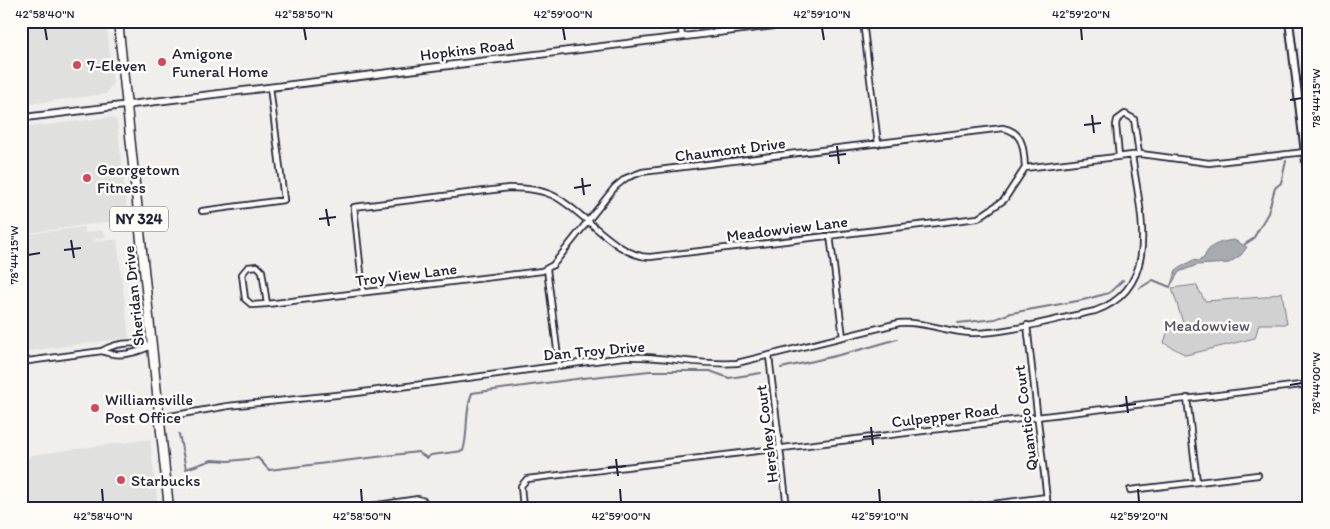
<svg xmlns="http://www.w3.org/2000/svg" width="1330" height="529" viewBox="0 0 1330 529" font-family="Itim,sans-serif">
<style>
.built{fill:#e0e0df}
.green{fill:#d2d1d1;stroke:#7a7a86}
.water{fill:#a9a9b0;stroke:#737381}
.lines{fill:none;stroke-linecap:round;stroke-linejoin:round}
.stream{stroke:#737381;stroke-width:2}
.minor-casing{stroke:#22223b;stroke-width:8}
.tertiary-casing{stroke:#22223b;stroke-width:9}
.secondary-casing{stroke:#22223b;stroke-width:10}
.primary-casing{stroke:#22223b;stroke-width:11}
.minor{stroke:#fdfcf7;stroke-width:4.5}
.tertiary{stroke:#fdfcf7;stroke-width:5.5}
.secondary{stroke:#fdfcf7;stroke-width:6}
.primary{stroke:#fdfcf7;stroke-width:8}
.ticks{fill:none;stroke:#22223b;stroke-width:2}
.poi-dot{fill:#d1495b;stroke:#fdfcf7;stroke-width:2}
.labels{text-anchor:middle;stroke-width:5;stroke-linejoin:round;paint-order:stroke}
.shield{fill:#fdfcf7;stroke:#646373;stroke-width:1}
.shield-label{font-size:15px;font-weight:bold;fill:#22223b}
.street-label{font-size:16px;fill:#22223b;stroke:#fdfcf7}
.poi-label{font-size:16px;fill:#22223b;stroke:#fdfcf7;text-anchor:start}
.park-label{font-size:16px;fill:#575768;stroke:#fdfcf7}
.neatline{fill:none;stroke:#22223b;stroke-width:2}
.ticks-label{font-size:12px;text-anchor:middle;fill:#22223b}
</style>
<rect width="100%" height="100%" fill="#f0efec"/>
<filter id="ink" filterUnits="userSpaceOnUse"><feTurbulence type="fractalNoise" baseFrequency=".02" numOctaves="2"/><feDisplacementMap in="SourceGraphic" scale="10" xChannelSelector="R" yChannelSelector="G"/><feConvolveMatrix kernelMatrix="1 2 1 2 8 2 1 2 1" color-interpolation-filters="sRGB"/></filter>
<g filter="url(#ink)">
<path class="built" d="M21 21H106L113 83 106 94 21 105Z
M111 117 117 121 128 219 21 234V128Z
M84 227 85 233 101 230 107 237 96 238 93 242 117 239 129 338 21 352V235Z
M150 439 158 508H21V468L31 455Z"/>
<path class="green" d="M1196 285 1205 301 1265 297 1282 292 1287 324H1259L1255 338 1186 355 1164 343 1167 333 1183 323 1172 288Z"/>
<path class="water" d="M1234 240 1247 247 1241 255 1229 263 1197 265 1179 272 1170 287 1176 270 1193 260 1198 261 1204 258C1209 244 1220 242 1234 240Z"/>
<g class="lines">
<path class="stream" d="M1245 244 1253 239 1268 213 1275 188 1281 183 1286 161
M1140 288 1153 280 1170 287
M958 323 995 319 1011 313 1083 300 1109 293 1123 280
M781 368C820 360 859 351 897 339
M179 434 186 469 212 460 229 461 258 458 269 470 418 452 427 458 431 455 463 451C469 432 464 412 472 393L583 378 650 371H710L729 378 761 373"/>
<defs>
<path id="minor" d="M680 21 682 37
M863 21 878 144
M1119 156 1116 125 1117 120 1125 114 1134 119 1139 154
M1025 168 1141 154 1209 163 1305 152
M202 211 284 200 270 87
M830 235 843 337
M547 269 559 365
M363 292 354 207 509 188C525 188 540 189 554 196 584 211 616 257 650 257L978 218 1004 200 1025 168
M267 304 262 271 257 266 248 267 242 274 245 299 252 305 267 304 542 271 553 265 615 187 626 178 642 172 1003 128C1024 132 1024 150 1025 168
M1027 325 1048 508
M102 351C117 358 137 353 151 346
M769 356 787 508
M21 362 102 351C117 342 136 342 152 346
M1187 398 1197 482
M159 418 228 406 356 393 624 357C662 355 699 366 737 363L899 323C924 321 946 332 971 333 1005 334 1060 318 1095 311 1164 287 1139 209 1132 155
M1130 490 1258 475
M358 508 418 499 424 501 430 508
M523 508 521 486 527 479 1309 384
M960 508 1047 497"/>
<path id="tertiary" d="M21 118 810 21"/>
<path id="secondary" d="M1289 21 1309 186"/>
<path id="primary" d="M118 21 169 508"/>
</defs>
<use href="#minor" class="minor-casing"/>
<use href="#tertiary" class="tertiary-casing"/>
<use href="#secondary" class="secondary-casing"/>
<use href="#primary" class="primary-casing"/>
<use href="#minor" class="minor"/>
<use href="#tertiary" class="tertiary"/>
<use href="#secondary" class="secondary"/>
<use href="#primary" class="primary"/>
</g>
</g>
<path class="ticks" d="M45 28 47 40M304 28 306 40M563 28 565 40M822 28 824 40M1081 28 1082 40M1290 100 1302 98M1092 115 1094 133M1084 125 1101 123M837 146 839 164M829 156 846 154M582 178 584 195M574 188 591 185M326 209 329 226M319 219 336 217M71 240 74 258M64 250 81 248M28 255 40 253M1290 385 1302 383M1126 396 1128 413M1119 406 1136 404M871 427 873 445M863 437 881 435M616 459 618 476M608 468 626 466M102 489 103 502M361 489 362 502M620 489 621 502M879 489 880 502M1138 489 1139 502"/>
<g class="poi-dot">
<circle cx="162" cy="62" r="5"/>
<circle cx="77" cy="65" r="5"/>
<circle cx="87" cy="178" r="5"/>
<circle cx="95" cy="408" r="5"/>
<circle cx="121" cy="480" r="5"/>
</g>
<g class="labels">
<rect class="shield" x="110" y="206.5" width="58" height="25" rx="4"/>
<g class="shield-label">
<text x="139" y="224">NY 324</text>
</g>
<g class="street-label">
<text transform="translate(467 49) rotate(-7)" y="6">Hopkins Road</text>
<text transform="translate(730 149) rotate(-7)" y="6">Chaumont Drive</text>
<text transform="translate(787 228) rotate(-7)" y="6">Meadowview Lane</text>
<text transform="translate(406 274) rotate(-7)" y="6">Troy View Lane</text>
<text transform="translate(133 296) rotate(-96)" y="6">Sheridan Drive</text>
<text transform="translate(594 350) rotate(-5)" y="6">Dan Troy Drive</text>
<text transform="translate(945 415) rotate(-7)" y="6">Culpepper Road</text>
<text transform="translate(1025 418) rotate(-97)" y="6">Quantico Court</text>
<text transform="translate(766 434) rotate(-97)" y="6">Hershey Court</text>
</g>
<g class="poi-label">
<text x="172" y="59">Amigone<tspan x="172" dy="18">Funeral Home</tspan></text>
<text x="87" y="71">7-Eleven</text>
<text x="97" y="175">Georgetown<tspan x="97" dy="18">Fitness</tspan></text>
<text x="105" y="405">Williamsville<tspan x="105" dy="18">Post Office</tspan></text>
<text x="131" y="486">Starbucks</text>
</g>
<g class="park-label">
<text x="1207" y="331">Meadowview</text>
</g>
</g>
<rect width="1330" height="529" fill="none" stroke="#fdfcf7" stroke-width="55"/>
<rect x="28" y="28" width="1274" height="474" class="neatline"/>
<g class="ticks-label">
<text x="45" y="18">42°58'40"N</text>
<text x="304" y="18">42°58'50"N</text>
<text x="563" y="18">42°59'00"N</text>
<text x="822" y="18">42°59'10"N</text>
<text x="1081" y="18">42°59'20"N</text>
<text transform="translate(1316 98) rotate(-90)" y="4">78°44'15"W</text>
<text transform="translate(14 255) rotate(-90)" y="4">78°44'15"W</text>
<text transform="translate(1316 383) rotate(-90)" y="4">78°44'00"W</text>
<text x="103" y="520">42°58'40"N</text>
<text x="362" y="520">42°58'50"N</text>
<text x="621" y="520">42°59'00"N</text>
<text x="880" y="520">42°59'10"N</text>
<text x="1139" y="520">42°59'20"N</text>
</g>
</svg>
